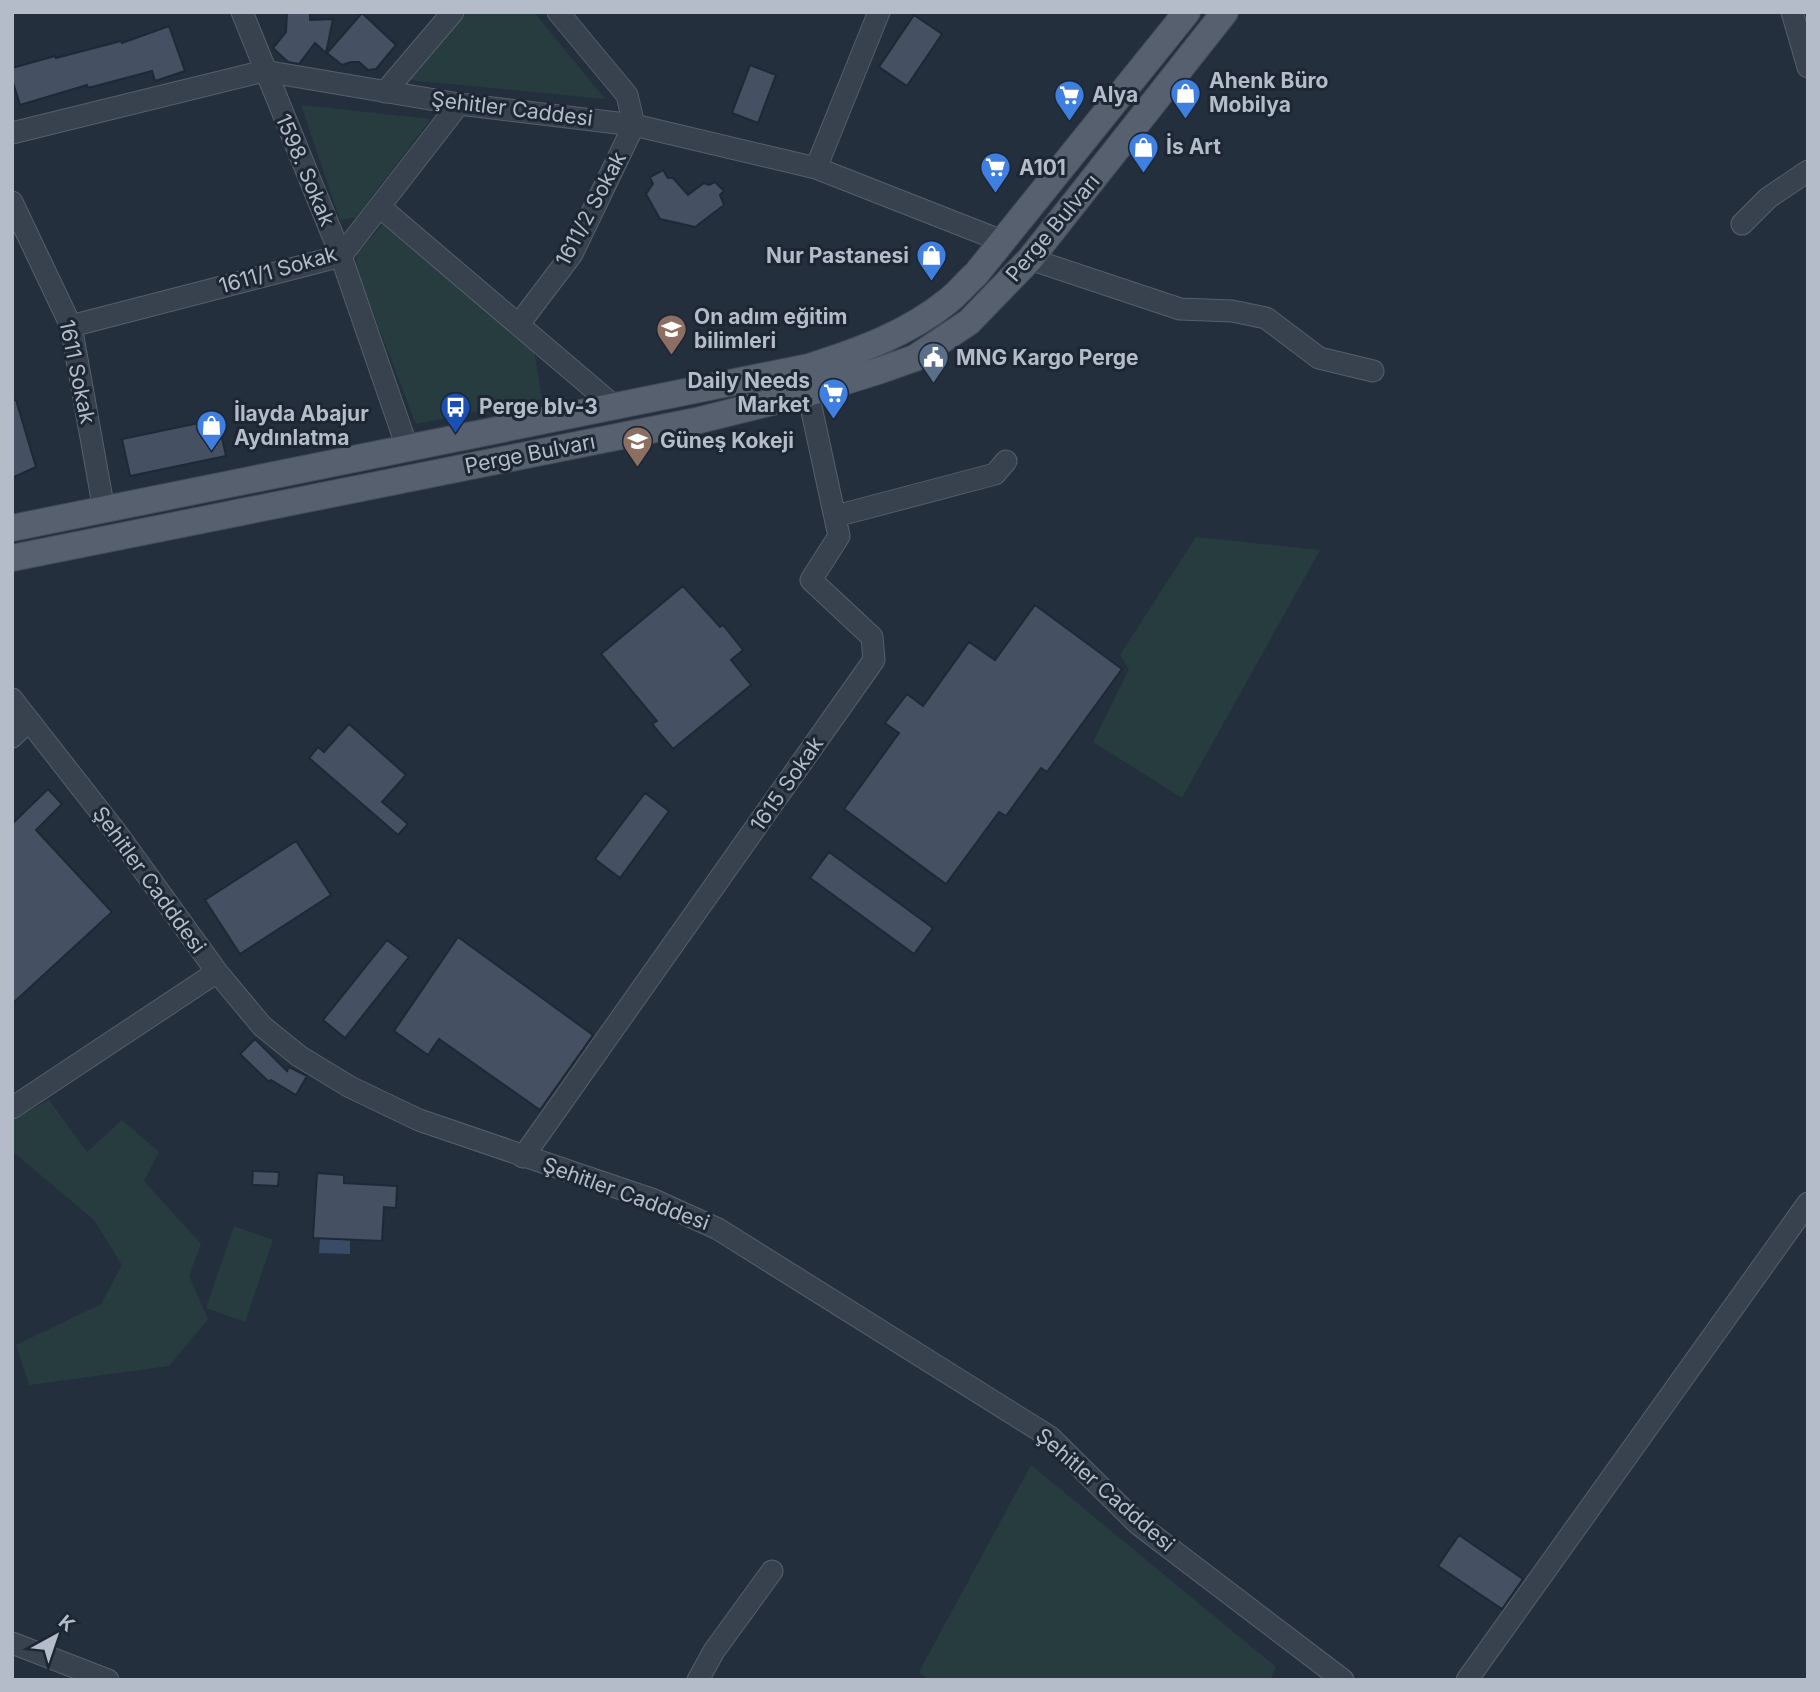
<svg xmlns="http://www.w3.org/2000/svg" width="1820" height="1692" viewBox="0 0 1820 1692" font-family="Inter,sans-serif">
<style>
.green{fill:#263c3f}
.water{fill:#394c67}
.building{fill:#455162;stroke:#1f2835;stroke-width:2}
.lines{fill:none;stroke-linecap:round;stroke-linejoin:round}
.minor-casing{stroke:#565f6c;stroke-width:23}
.major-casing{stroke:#414a57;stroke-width:28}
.minor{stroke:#38414e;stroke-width:21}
.major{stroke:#56606e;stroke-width:26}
.labels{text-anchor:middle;stroke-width:6;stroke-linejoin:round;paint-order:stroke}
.poi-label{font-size:21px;font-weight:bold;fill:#b4bcc9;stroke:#1d2633;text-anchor:start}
.street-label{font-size:21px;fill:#b4bcc9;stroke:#1d2633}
</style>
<rect width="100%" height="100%" fill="#242f3e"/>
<path class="green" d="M467 12H534L605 99 409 80Z
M301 105 431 119 356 217 340 220Z
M383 224 534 351 542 399 416 424 356 269 357 254Z
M1196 537 1320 550 1182 798 1093 742 1129 669 1120 655Z
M49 1100 87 1152 122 1120 159 1152 144 1181 201 1244 189 1276 208 1319 169 1366 29 1385 16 1345 101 1304 122 1265 94 1220 12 1151V1120Z
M234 1226 273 1240 245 1322 206 1308Z
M1031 1465 1276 1667 1270 1680H929L919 1672Z"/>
<path class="water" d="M331 1234 350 1239V1254L319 1253 320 1238 330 1239Z"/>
<path class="building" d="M287 12H310V20L333 19 326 53 315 43 299 64 288 62 273 48 286 32Z
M362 13 396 45 376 69 368 70 359 62H351L342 65 327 53Z
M914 15 942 34 907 86 879 67Z
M169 26 185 71 155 81 152 71 88 88 87 85 20 105 12 79V68L55 56 56 58 121 41 122 43Z
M750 65 776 75 758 123 732 113Z
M663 170 668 178H673L688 195 704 183 709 185 715 182 724 191 720 195 724 205 695 227 660 219 646 194 653 184 650 177Z
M12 400H16L36 467 12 478Z
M218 419 226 456 130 476 122 439Z
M683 586 720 627 723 625 743 650 731 660 751 685 673 749 652 724 657 721 601 654Z
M1035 605 1122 669 1047 772 1041 768 1006 816 999 812 946 884 844 809 899 733 885 723 907 694 923 706 969 642 995 660Z
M349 724 406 775 382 802 408 824 398 835 309 758 318 747 324 752Z
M48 789 62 804 36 830 112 912 12 1004V824Z
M645 793 669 811 620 878 595 859Z
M296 841 331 895 240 954 205 900Z
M829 852 933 928 914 954 810 878Z
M458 937 593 1035 540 1110 439 1039 428 1055 394 1031Z
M387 940 409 957 345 1038 323 1020Z
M255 1039 287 1071 289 1067 307 1076 296 1095 271 1080 269 1082 240 1054Z
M253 1171 279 1172 278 1186 252 1185Z
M317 1173 344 1175V1183L397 1186 396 1208 384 1207 382 1241 313 1238Z
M1459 1535 1523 1579 1502 1609 1438 1566Z"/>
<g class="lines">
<defs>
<path id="minor" d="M242 12 341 256 407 447
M1792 12 1808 67
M385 92 453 12
M12 133 264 71 459 104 634 125 816 168 1002 241
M816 168 879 12
M12 202 71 326 104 510
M380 207 614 406
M1742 224 1768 198 1808 171
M1030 259 1180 309 1232 311 1266 318 1319 358 1373 371
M519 324 572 254 634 125 627 95 558 12
M71 326 341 256 459 104
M836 516 995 474 1006 461
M12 699 116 832 217 972 262 1026 299 1056 350 1087 419 1120 654 1200 718 1229 1050 1437 1138 1524 1343 1680
M12 737 28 721
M12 1108 217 972
M523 1157 874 660 872 637 811 580 839 536 808 393
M12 1643 108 1680
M698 1680 714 1651 772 1571
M1467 1680 1808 1203"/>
<path id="major" d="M12 528 809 367C859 351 907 334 948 301 958 293 966 283 976 274L1187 12
M12 558 696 421 808 393 878 371 915 358 969 322 1030 259 1225 12"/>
</defs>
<use href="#minor" class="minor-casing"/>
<use href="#major" class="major-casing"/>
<use href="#minor" class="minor"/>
<use href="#major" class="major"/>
</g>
<defs>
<symbol id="shop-pin" viewBox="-11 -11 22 30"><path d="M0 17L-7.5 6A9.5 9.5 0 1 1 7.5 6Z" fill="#3f7fe0" stroke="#1d2633"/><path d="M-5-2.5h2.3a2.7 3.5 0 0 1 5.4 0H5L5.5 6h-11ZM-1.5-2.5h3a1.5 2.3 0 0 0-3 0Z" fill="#fff"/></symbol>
<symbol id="supermarket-pin" viewBox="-11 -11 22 30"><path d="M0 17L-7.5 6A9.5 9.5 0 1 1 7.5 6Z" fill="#3f7fe0" stroke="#1d2633"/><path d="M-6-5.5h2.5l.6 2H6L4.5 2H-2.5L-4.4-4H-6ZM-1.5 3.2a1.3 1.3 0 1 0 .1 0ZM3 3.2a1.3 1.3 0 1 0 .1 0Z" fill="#fff"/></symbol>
<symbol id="school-pin" viewBox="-11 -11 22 30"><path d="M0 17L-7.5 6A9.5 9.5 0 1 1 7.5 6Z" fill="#8d6e63" stroke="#1d2633"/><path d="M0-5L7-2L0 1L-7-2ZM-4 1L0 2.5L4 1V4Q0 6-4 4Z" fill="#fff"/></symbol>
<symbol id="civic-pin" viewBox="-11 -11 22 30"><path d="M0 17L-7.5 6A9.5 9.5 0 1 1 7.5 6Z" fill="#5c6f8a" stroke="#1d2633"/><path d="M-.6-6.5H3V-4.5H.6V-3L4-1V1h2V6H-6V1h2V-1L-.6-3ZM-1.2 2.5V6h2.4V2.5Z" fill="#fff"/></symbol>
<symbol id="bus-pin" viewBox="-11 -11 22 30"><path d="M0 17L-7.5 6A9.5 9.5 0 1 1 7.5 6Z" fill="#1a4fb4" stroke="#1d2633"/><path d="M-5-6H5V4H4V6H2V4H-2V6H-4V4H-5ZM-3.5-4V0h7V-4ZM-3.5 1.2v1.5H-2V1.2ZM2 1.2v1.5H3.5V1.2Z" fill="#fff"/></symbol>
</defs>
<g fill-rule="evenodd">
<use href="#shop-pin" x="1168" y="76" width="35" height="47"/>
<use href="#supermarket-pin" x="1052" y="78" width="35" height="47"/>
<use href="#shop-pin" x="1126" y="130" width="35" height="47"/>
<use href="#supermarket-pin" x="978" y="150" width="35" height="47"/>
<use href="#shop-pin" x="914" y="238" width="35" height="47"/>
<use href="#school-pin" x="654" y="312" width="35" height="47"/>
<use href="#civic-pin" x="916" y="340" width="35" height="47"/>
<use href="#supermarket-pin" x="816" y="376" width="35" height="47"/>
<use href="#bus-pin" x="438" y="390" width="35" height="47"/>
<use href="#shop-pin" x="194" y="408" width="35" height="47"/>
<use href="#school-pin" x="620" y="424" width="35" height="47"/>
</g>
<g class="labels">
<g class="poi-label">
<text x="1209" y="88">Ahenk Büro<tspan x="1209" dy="24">Mobilya</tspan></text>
<text x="1092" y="102">Alya</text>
<text x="1166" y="154">İs Art</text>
<text x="1019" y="175">A101</text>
<text x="909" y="263" text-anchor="end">Nur Pastanesi</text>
<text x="694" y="324">On adım eğitim<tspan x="694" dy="24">bilimleri</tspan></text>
<text x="956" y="365">MNG Kargo Perge</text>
<text x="810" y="388" text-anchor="end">Daily Needs<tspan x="810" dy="24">Market</tspan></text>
<text x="479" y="414">Perge blv-3</text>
<text x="234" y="421">İlayda Abajur<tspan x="234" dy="24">Aydınlatma</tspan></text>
<text x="660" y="448">Güneş Kokeji</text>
</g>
<g class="street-label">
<text transform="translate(512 109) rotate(7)" y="7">Şehitler Caddesi</text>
<text transform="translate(305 170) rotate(67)" y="7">1598. Sokak</text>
<text transform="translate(591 209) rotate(-62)" y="7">1611/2 Sokak</text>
<text transform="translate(1053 228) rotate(-50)" y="7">Perge Bulvarı</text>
<text transform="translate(278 270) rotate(-16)" y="7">1611/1 Sokak</text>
<text transform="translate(77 372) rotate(78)" y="7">1611 Sokak</text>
<text transform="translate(530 454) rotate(-11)" y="7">Perge Bulvarı</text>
<text transform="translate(787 784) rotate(-55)" y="7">1615 Sokak</text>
<text transform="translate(149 880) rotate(54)" y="7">Şehitler Cadddesi</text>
<text transform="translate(626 1194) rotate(20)" y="7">Şehitler Cadddesi</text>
<text transform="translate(1105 1490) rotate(41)" y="7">Şehitler Cadddesi</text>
</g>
</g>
<rect width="1820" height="1692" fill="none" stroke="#b4bcc9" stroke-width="28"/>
<g transform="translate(56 1636) rotate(40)" stroke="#1d2633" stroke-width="5" paint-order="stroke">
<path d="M0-5L12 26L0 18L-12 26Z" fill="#b4bcc9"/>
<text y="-10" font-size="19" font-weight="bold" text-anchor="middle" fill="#b4bcc9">K</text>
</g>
</svg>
